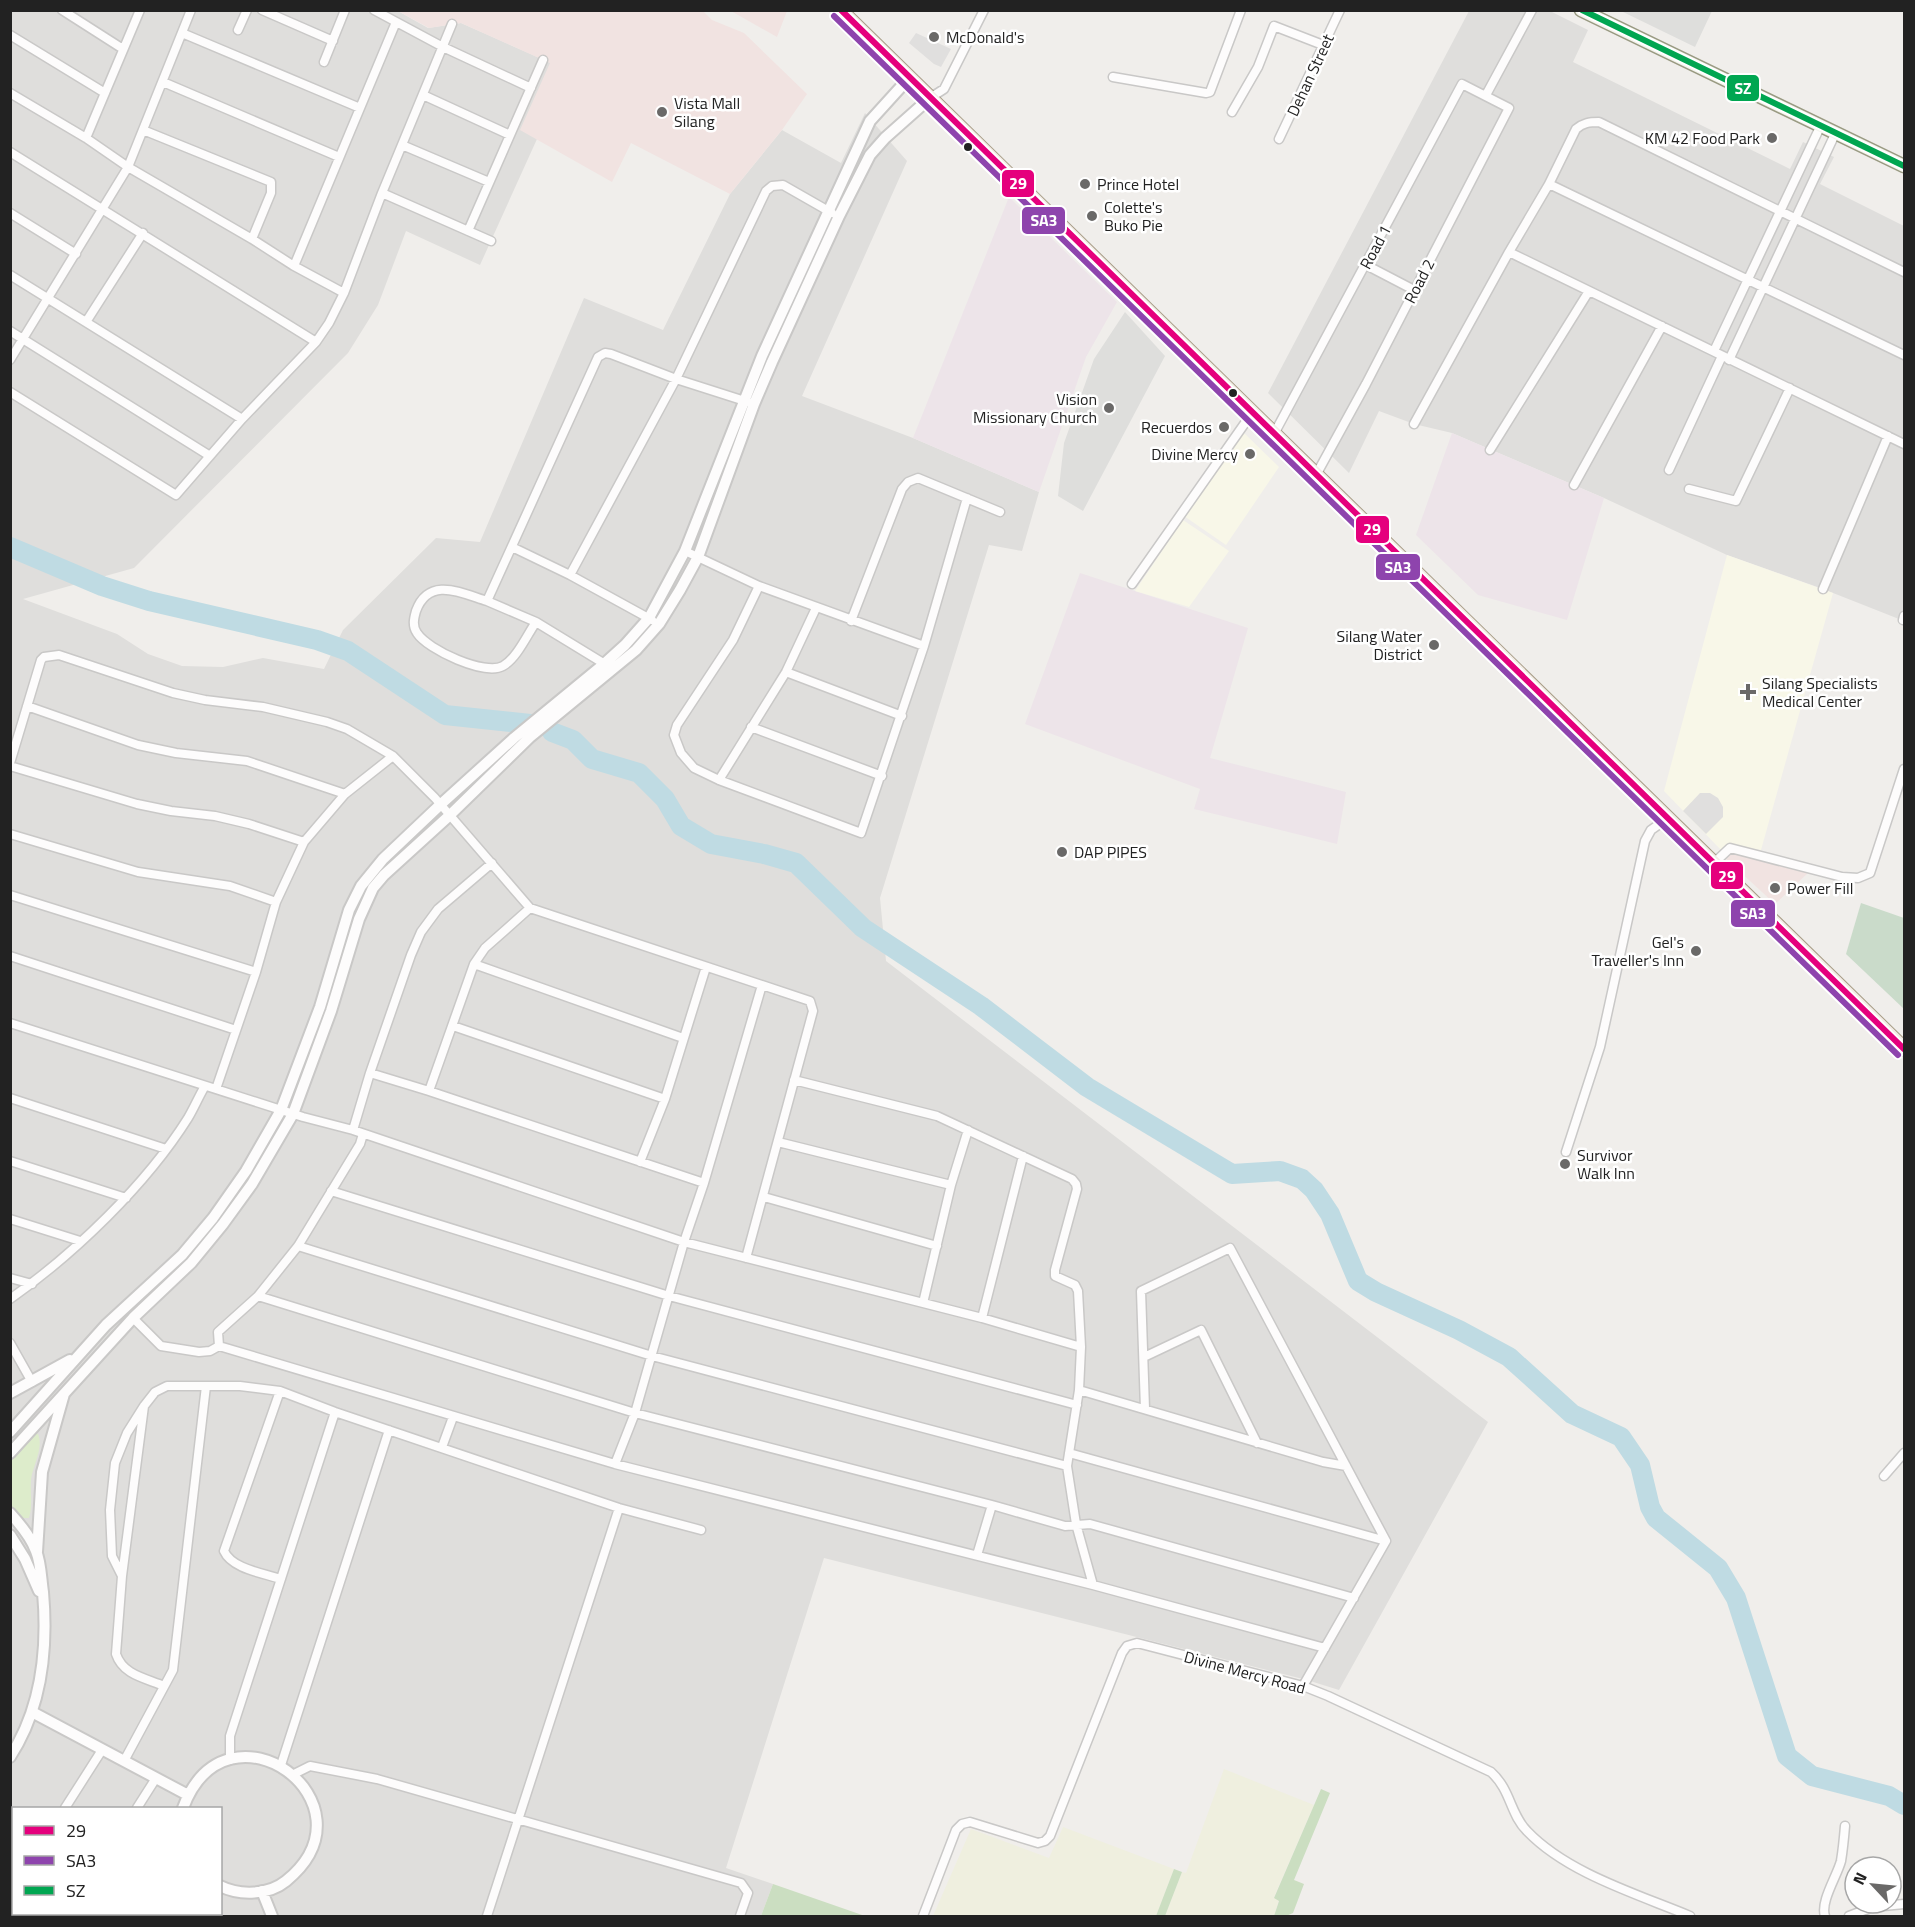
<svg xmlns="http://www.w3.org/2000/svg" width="1915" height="1927" viewBox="0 0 1915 1927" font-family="'Titillium Web',sans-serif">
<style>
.residential{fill:#dfdedc;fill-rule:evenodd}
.commercial{fill:#f1e3e1}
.industrial{fill:#ede4e9}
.education{fill:#f8f7e8}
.religious{fill:#dededc}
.farmland{fill:#efefdf}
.grass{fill:#ddeccb}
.forest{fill:#cbdec1}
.cemetery{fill:#cadbca}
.parking{fill:#e0dfde}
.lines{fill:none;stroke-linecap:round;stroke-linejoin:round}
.river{stroke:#bfdbe3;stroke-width:20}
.minor-casing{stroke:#c9c8c7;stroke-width:11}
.tertiary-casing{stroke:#c9c8c7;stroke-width:14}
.secondary-casing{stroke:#999a82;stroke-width:15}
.primary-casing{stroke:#a79c86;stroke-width:16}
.minor{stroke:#fdfcfc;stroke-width:8}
.tertiary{stroke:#fdfcfc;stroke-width:10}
.secondary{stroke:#f4f4ed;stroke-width:12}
.primary{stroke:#f3ede7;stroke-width:14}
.bus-1-casing{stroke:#fff;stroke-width:10}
.bus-2-casing{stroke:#fff;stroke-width:10}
.bus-3-casing{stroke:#fff;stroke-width:10}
.bus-1{stroke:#e5007d;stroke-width:6}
.bus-2{stroke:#8e44ad;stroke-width:6}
.bus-3{stroke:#00a651;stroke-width:6}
.poi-dot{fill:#6a6968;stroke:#fff;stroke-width:2}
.bus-dot{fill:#222;stroke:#fff;stroke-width:2}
.labels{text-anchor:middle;stroke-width:5;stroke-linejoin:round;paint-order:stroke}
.poi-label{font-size:16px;fill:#222;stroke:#fff;text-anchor:start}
.street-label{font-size:16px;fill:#222;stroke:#fff}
.line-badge{stroke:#fff;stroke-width:2}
.badge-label{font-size:16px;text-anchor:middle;font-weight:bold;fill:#fff}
</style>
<rect width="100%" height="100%" fill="#f0eeeb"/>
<path class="residential" d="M11 11H398L428 28 461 23 551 63 521 129 537 139 480 265 406 231 378 305 348 353 134 568 23 599 117 634 148 654 182 666 223 667 263 658 324 669 343 630 436 538 480 542 584 298 663 330 730 194 782 130 841 163 865 113 907 161 802 396 913 438 1039 492 1022 551 989 545 880 898 886 961 1488 1422 1339 1690 1307 1680 824 1558 726 1868 773 1884 761 1916H11ZM14 1808H220V1914H14Z
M1469 11H1550L1588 30 1573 62 1790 169 1803 142 1834 157 1820 184 1904 226V621L1823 589 1727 555 1604 498 1452 433 1414 424 1379 411 1349 473 1268 393Z"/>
<path class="commercial" d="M398 11H703L712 20 744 33 807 94 782 130 730 194 631 143 612 182 520 130 550 63 461 23 429 28Z
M731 11H787L777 37Z
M1736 852 1809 872 1775 904 1725 858 1730 853Z"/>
<path class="industrial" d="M1009 197 1117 302 1086 357 1039 492 913 438Z
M1452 433 1604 498 1567 620 1478 595 1416 535Z
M1080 573 1248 628 1210 758 1346 792 1337 844 1194 809 1200 789 1025 724Z"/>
<path class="education" d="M1242 431 1279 467 1226 545 1184 516Z
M1183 520 1229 551 1189 607 1135 591Z
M1727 555 1833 593 1761 850 1729 845 1721 850 1664 791Z"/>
<path class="religious" d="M1621 11H1712L1695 47Z
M1125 312 1165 356 1083 511 1058 496 1064 443 1094 359Z"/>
<path class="farmland" d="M1224 1769 1314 1805 1274 1897 1279 1900 1274 1916H1165L1182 1872 1186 1873Z
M1063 1827 1174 1869 1156 1916H933L971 1829 1049 1858Z"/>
<path class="grass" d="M32 1432 38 1434C44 1448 33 1465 31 1480 30 1493 33 1505 29 1518H22L11 1506 10 1456Z"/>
<path class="forest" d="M1321 1789 1330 1793 1294 1880 1304 1884 1293 1913 1286 1916H1274L1279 1901 1274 1898Z
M1174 1869 1182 1872 1165 1916H1156Z
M773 1884 865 1916H761Z"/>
<path class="cemetery" d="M1861 903 1904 918V1009L1846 954Z"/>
<path class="parking" d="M916 33 951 49 941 67 934 64 909 43Z
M1700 793H1710L1718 798 1723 807V817L1706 834 1683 811Z"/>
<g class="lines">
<path class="river" d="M10 547 102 586 149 601 317 640 348 651 445 715 530 724
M552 732 573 740 592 759 639 773 665 799 681 826 711 844 764 854 796 863 863 928 981 1006 1087 1087 1232 1174 1280 1171 1302 1179 1314 1190 1330 1214 1358 1281 1376 1292 1459 1330 1509 1357 1572 1414 1621 1437 1640 1465 1650 1507 1656 1518 1718 1568 1736 1598 1787 1756 1812 1776 1889 1796 1904 1805"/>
<defs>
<path id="minor" d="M62 10 123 49
M262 10 333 41
M374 10 443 47 531 88
M238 30 247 10
M182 33 360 108
M10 35 105 93
M324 62 345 10
M1113 77 1206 93 1210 92 1241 10
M163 82 339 157
M10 93 86 138 128 167 252 239 294 266 344 293
M423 95 510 135
M1486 95 1532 10
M930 98 944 89 984 10
M1232 112 1258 67 1274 26 1323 45
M143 130 271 182V193L252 239
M86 138 140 10
M1279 139 1340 10
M402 145 489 182
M10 152 316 342
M1549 184 1904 355
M382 193 491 241
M10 213 76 254
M468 231 543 60
M1509 252 1904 444
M1366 265 1414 290
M294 266 396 22
M10 275 242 419
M86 322 143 233
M10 331 210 456
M1714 351 1821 125
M10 360 128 167 191 10
M1729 360 1836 132
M10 392 176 495 242 419 316 342 329 323 344 293 382 193 452 24
M1414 424 1509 252 1549 184 1576 129C1583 123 1589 122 1599 122L1904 272
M1274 434 1462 84 1509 108 1366 384 1316 475
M1490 450 1589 291
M1669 470 1722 356
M1574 485 1662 326
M1689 489 1736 501 1790 388
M512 547 570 575 652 620
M685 551 759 586 924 646
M570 575 676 379 766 191 772 186 783 185 832 213
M1132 584 1252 413
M759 586 733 640 677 725 674 735 681 753 694 768 719 780 861 833 924 646 967 498
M1823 589 1888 436
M487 601C461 593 429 576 416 611 414 618 412 626 417 633 428 650 485 676 503 666 517 658 527 635 536 622
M1903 620 1904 616
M851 621 902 489 908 482 918 478 1000 512
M608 666 536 622 487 601 598 357 605 353 611 354 676 379 748 402
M786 672 902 716
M27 706 138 745 176 753 247 761 345 794
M751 727 882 776
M10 763 41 660 44 657 59 655 173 693 205 700 263 707 327 722 347 729 393 756 435 798 530 908 810 1001 813 1011 746 1258
M10 766 137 804 171 811 215 816 249 824 304 842
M719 780 786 672 816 608
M10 834 138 872 230 886 276 902
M1714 863 1730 848 1842 877 1858 878 1870 873 1904 769
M10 895 256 972
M10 956 236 1030
M474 964 683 1038
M10 1023 303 1117 353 1130 684 1242 982 1318 1081 1347
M453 1026 665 1099
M370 1073 429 1091 704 1183
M794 1080 937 1116 1072 1179 1076 1184 1077 1189 1055 1270V1276L1075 1285 1078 1291 1081 1347 1079 1390 1067 1466 1076 1524 1093 1585
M216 1089 256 972 276 902 304 842 345 794 393 756
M429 1091 474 964 485 948 530 908
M10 1098 166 1149
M353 1130 370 1073 411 955 421 932 438 909 492 863
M778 1142 951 1185
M1566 1152 1600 1047 1645 841 1651 830 1668 818
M10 1161 126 1198
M640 1162 665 1099 706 967
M331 1191 669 1296 1077 1405
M764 1197 937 1246
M10 1219 80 1241
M298 1246 652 1356 1067 1466
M10 1278 32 1284
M258 1296 635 1413 992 1505 1065 1526 1090 1524 1354 1598
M10 1299C74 1254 146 1185 188 1118 194 1108 199 1096 205 1086
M923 1303 951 1185 968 1130
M133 1318 161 1346 199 1352 210 1351 219 1346
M982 1318 1023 1156
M10 1343 32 1382
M219 1346 615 1464 1093 1585 1325 1648
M219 1346 218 1332 258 1296 298 1246 360 1144 363 1134
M1144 1357 1201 1330 1257 1443
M1079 1390 1323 1462 1346 1466
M280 1391 224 1551C232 1569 263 1573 281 1579
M144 1406 122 1576 112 1556 110 1510 115 1463 127 1433 144 1406 155 1392 167 1386H240L280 1391 335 1412 619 1508 701 1530
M1145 1409 1141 1291 1230 1248 1386 1541
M442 1447 453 1417
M1069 1453 1386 1541
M615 1464 635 1413 684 1242 704 1183 762 985
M1884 1476 1904 1453
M977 1555 992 1505
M122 1576 116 1654C123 1675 145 1678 164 1686
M1303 1686 1386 1541
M230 1760V1736L335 1412
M124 1761 173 1670 206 1386
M281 1765 389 1430
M294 1774 310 1766 377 1779 741 1883 748 1893 740 1916
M65 1808 102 1750
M137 1808 156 1778
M10 1865 14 1862
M155 1914 158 1916
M44 1916 49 1914
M134 1916 137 1914
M487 1916 619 1508
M923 1916 956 1830 962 1824 970 1822 1038 1843 1045 1841 1050 1836 1122 1653 1127 1646 1137 1643 1303 1686 1328 1696 1491 1772C1511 1790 1510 1814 1527 1831 1567 1873 1637 1894 1690 1916
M1825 1916C1820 1902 1837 1876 1841 1861 1843 1849 1844 1838 1845 1826
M1849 1916 1873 1907 1904 1904"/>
<path id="tertiary" d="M10 1393 70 1360
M10 1432 106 1325 182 1255 213 1218 246 1171 281 1110 320 1007 349 910 361 886 383 859 440 805 514 738 604 664 625 645 649 618 685 551 762 356 870 121 909 78
M10 1453 133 1318 191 1263 223 1224 252 1184 293 1114 331 1011 359 919 373 888 384 875 450 815 530 737 636 650 659 624 680 590 698 557 754 404 772 362 839 216 870 155 885 138 930 98
M10 1513C20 1524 31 1537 36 1551 41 1563 41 1579 43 1592 48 1649 42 1708 10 1757
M10 1535 25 1559 39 1591
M37 1552 42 1472 64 1394
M32 1712 188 1795
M183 1808C227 1690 382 1803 286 1881 269 1895 240 1896 220 1886
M262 1891 272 1916"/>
<path id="secondary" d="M1581 10 1904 166"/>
<path id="primary" d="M840 10 1904 1049"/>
</defs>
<use href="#minor" class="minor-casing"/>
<use href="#tertiary" class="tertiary-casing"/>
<use href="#secondary" class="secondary-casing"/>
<use href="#primary" class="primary-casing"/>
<use href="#minor" class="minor"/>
<use href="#tertiary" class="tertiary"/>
<use href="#secondary" class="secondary"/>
<use href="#primary" class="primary"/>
<defs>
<path id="bus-1" d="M841 10 1904 1049"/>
<path id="bus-2" d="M834 16 1898 1055"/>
<path id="bus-3" d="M1582 10 1904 166"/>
</defs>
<use href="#bus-1" class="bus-1-casing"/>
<use href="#bus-2" class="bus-2-casing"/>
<use href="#bus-3" class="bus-3-casing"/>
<use href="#bus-1" class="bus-1"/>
<use href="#bus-2" class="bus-2"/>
<use href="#bus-3" class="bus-3"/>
</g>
<g class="poi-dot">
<circle cx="934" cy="37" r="6"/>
<circle cx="662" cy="112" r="6"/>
<circle cx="1772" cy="138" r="6"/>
<circle cx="1085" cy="184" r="6"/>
<circle cx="1092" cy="216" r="6"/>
<circle cx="1109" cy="408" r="6"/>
<circle cx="1224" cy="427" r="6"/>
<circle cx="1250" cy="454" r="6"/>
<circle cx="1434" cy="645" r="6"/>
<path d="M1745 683h6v6h6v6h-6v6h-6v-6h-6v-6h6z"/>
<circle cx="1062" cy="852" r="6"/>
<circle cx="1775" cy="888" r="6"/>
<circle cx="1696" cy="951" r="6"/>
<circle cx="1565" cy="1164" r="6"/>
</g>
<g class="bus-dot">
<circle cx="968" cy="147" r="5"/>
<circle cx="1233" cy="393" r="5"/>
</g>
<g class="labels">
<g class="poi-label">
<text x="946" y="43">McDonald's</text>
<text x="674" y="109">Vista Mall<tspan x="674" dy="18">Silang</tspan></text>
<text x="1760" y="144" text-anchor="end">KM 42 Food Park</text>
<text x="1097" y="190">Prince Hotel</text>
<text x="1104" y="213">Colette's<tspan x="1104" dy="18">Buko Pie</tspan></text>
<text x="1097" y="405" text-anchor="end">Vision<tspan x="1097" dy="18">Missionary Church</tspan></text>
<text x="1212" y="433" text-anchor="end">Recuerdos</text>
<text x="1238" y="460" text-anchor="end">Divine Mercy</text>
<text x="1422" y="642" text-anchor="end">Silang Water<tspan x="1422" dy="18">District</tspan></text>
<text x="1762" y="689">Silang Specialists<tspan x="1762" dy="18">Medical Center</tspan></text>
<text x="1074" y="858">DAP PIPES</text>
<text x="1787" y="894">Power Fill</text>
<text x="1684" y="948" text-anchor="end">Gel's<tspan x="1684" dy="18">Traveller's Inn</tspan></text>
<text x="1577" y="1161">Survivor<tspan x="1577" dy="18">Walk Inn</tspan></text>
</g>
<g class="street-label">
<text transform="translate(1310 75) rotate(-65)" y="6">Dehan Street</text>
<text transform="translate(1375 247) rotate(-62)" y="6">Road 1</text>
<text transform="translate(1419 281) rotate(-63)" y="6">Road 2</text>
<text transform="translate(1245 1672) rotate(15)" y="6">Divine Mercy Road</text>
</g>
</g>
<g class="line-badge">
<rect x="1726" y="74" width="34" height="28" rx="6" fill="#00a651"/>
<rect x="1001" y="169" width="34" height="29" rx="6" fill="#e5007d"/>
<rect x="1021" y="206" width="45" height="29" rx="6" fill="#8e44ad"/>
<rect x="1355" y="515" width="35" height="29" rx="6" fill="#e5007d"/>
<rect x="1375" y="553" width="46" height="28" rx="6" fill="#8e44ad"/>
<rect x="1710" y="861" width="34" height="29" rx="6" fill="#e5007d"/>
<rect x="1730" y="899" width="46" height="29" rx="6" fill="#8e44ad"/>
</g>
<g class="badge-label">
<text x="1743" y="94">SZ</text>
<text x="1018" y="189">29</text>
<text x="1044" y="226">SA3</text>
<text x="1372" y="535">29</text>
<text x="1398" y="573">SA3</text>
<text x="1727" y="882">29</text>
<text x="1753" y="919">SA3</text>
</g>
<rect width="1915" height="1927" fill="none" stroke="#222222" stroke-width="24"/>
<rect x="12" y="1807" width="210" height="108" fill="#ffffff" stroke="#a7a7a7" stroke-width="1.5"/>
<rect x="24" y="1826" width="30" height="9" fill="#e5007d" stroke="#a7a7a7" stroke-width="1.5"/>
<text x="66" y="1837" font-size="18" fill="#222222">29</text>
<rect x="24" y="1856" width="30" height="9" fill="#8e44ad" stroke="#a7a7a7" stroke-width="1.5"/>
<text x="66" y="1867" font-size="18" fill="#222222">SA3</text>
<rect x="24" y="1886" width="30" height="9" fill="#00a651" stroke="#a7a7a7" stroke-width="1.5"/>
<text x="66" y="1897" font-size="18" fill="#222222">SZ</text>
<g transform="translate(1873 1885) rotate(296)"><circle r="28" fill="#ffffff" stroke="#a7a7a7" stroke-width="1.5"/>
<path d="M0-4.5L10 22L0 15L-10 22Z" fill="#6a6968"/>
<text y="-9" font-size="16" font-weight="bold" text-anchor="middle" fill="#222222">N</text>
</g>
</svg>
